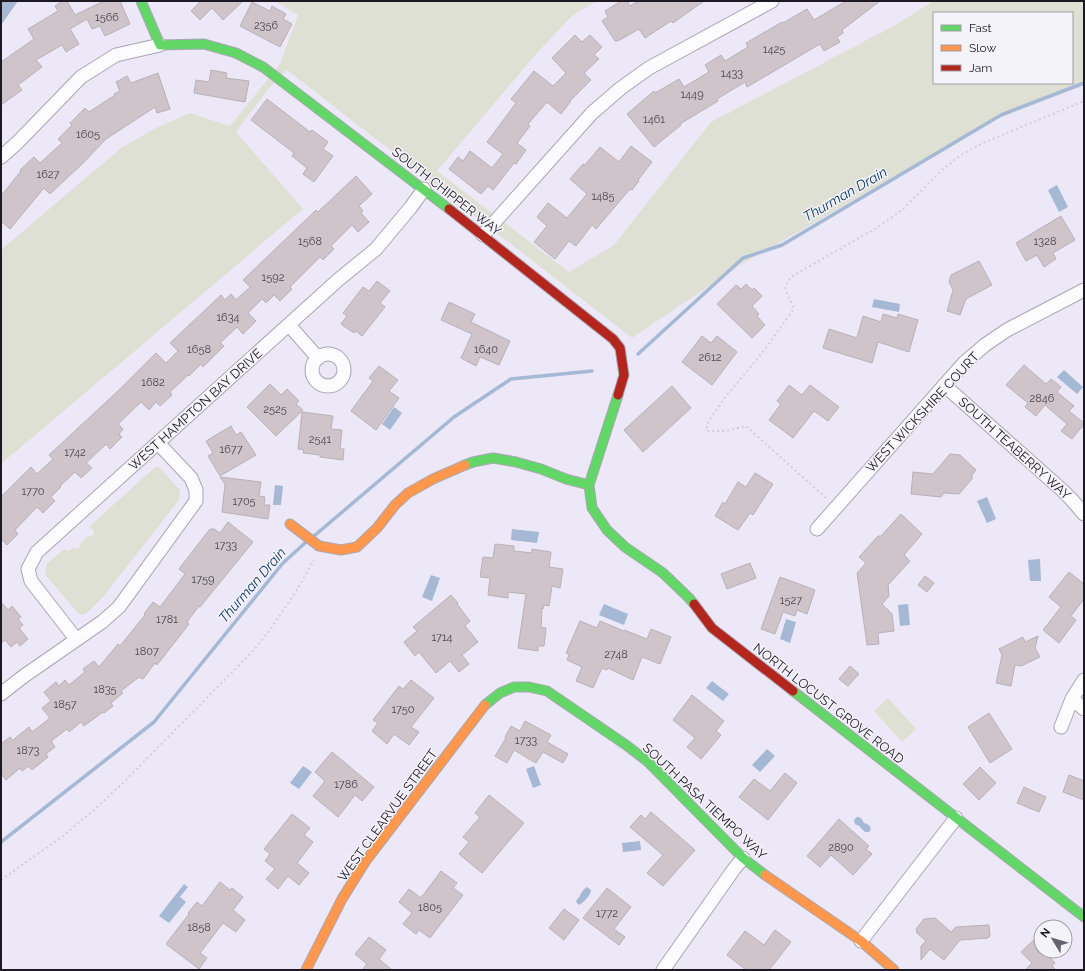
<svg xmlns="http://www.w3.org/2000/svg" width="1085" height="971" viewBox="0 0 1085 971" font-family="Raleway,sans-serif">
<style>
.green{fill:#dfe0d4;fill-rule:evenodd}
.water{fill:#a5b8d4}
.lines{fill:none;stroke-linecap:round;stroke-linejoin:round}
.stream{stroke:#a5b8d4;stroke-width:3.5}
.building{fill:#cfc4ca;stroke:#b9b1b7}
.street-casing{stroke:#a9a6b3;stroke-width:15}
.fast-casing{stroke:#a9a6b3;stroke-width:11}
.slow-casing{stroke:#a9a6b3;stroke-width:11}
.jam-casing{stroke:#a9a6b3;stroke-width:11}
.path{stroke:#d1d0d4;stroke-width:2;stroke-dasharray:2 3;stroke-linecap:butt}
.street{stroke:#fcfcfe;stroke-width:13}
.fast{stroke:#63d668;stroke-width:9}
.slow{stroke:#ff974d;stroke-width:9}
.jam{stroke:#b3261e;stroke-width:9}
.labels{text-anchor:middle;stroke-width:3;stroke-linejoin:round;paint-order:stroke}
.number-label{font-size:11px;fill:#49444e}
.street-label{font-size:13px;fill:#1c1925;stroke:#f5f3fa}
.water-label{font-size:14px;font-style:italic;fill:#0f3a65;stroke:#f5f3fa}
</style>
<rect width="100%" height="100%" fill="#ece8f8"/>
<path class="green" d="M275 1H597L572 16 537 53 437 171 569 272 614 245 711 122 899 23 933 1H1084V85L992 121 740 265 632 338 287 70 269 88 236 132 303 209 1 464V250L121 148 154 129 190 113 230 126 280 64 298 15ZM934 13H1072V83H934Z
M155 467H159L179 489 180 494 179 500 103 597 87 613 83 615 79 614 47 577 45 570 47 564 64 549 67 551 73 548 78 549 80 546 81 543 87 537 93 535 94 532 90 526Z
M888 698 916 729 902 742 874 711Z"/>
<path class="water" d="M1 1H18L1 25Z
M1057 185 1068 207 1059 212 1048 190Z
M874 299 900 304 899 312 872 307Z
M1064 370 1083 387 1077 394 1057 377Z
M394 407 402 413 390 430 382 424Z
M275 485 283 486 281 505H273Z
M987 497 996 519 987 523 977 501Z
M512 529 539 532 537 543 511 540Z
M1040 559 1041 581H1030L1028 560Z
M431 575 440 578 432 601 422 597Z
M604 604 628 614 624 625 599 615Z
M908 604 910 625 900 626 898 605Z
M786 619 796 622 790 643 780 639Z
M712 681 729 694 723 701 706 688Z
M767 749 775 756 760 772 752 765Z
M303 766 312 772 299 789 290 783Z
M534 766 541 785 533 788 526 769Z
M857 817C861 817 862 819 864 823 868 824 870 825 871 829L869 832H865L859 826 855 824 854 820Z
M640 841 641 850 623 852 622 843Z
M184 884 188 887 180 897 186 902 169 923 159 916Z
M587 887 591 890C591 895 584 902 579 905L577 903 576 901 580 896C581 892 583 890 587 887Z"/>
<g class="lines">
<path class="stream" d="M638 354 743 258 782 245 1001 115 1084 83
M314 536 454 417 511 379 592 371
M1 842 154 722 283 563 305 543"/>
</g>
<path class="building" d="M62 1H67L75 15 104 1H120L130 24 105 36 100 26 92 29 87 19 70 29 79 44 66 52 62 45 36 60 42 67 18 85 22 90 1 105V62L34 39 28 29 58 11 55 6Z
M201 1H243L223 20 212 8 200 20 191 11Z
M621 1H627L630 6 638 1H704L673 23 671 21 645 38 639 29 618 41H615L602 21 608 17 605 11Z
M846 1H880L842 30 843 33 837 37 840 42 824 51 820 44 747 87 745 82 717 99 718 101 680 124 681 125 654 147 627 114 654 91 655 93 679 79 684 87 709 72 705 65 721 55 725 61 748 47 746 43 782 22 783 23 807 9 814 20Z
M252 2 270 11 272 6 286 14 283 19 292 24 280 47 240 26Z
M575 35 582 42 590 35 602 47 594 55 599 59 584 73 591 80 570 101H571L561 114 547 102 528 124 530 126 517 143 526 150 516 164 514 163 493 190 488 186 481 194 449 169 458 157 463 161 470 151 492 168 503 154 487 142 516 103 511 99 534 71 553 86 566 73 552 58Z
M211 70 227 73 226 78 249 81 245 102 194 93 196 80 209 82Z
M158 73 170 109 157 113 155 107 106 139 81 165 50 194 44 188 10 229 1 221V196L21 171 20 170 34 157 40 163 62 143 58 139 72 125 70 123 85 108 89 112 115 95 114 94 120 91 116 82 127 76 131 83Z
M267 99 310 132 312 130 328 142 323 149 333 156 314 182 303 174 307 168 292 156 294 153 251 120Z
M631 146 652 162 638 180 639 181 632 190 630 189 596 229 592 225 576 246 569 241 555 259 534 242 547 226 537 217 548 203 567 218 587 194 570 179 583 164 585 165 600 147 619 162Z
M356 176 372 194 359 206 363 211 361 213 369 222 358 232 352 225 331 246 334 249 323 260 320 257 290 287 292 289 280 301 274 295 266 303 262 299 248 313 256 321 243 334 237 327 220 343 224 346 203 367 201 364 189 376 188 375 170 392 172 395 160 406 156 402 149 410 141 402 118 424 123 429 119 434 122 437 110 449 106 444 86 463 92 468 81 478 75 472 60 486 61 487 51 497 55 501 43 513 37 507 15 530 18 534 7 545 1 539V497L31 467 37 474 53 459 49 455 119 390 156 353 166 363 178 351 170 343 221 295 225 300 231 294 236 300 250 287 243 280 316 210 318 212Z
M1061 216 1075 240 1053 253 1056 259 1044 267 1037 255 1026 261 1016 243Z
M979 261 992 285 966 299 960 315 947 311 953 290 949 282 951 275Z
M377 281 390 291 380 303 385 307 362 336 356 331 354 333 341 324 347 316 343 313 363 287 369 291Z
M746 284 752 290 754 288 762 296 752 306 759 314 757 316 765 325 752 338 717 304 736 285 741 289Z
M449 302 475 314 471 322 510 341 499 365 480 357 476 366 461 358 472 334 441 320Z
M883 314 897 318 898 314 918 320 909 352 878 342 872 363 823 348 829 329 857 338 863 316 881 322Z
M702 336 711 343 717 336 737 352 712 385 682 362Z
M1024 365 1046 384 1051 379 1061 387 1057 392 1074 406 1069 411 1084 423V424L1072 439 1061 431 1067 424 1045 405 1036 416 1025 407 1028 403 1006 385Z
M379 366 398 380 389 391 399 398 376 430 351 411 373 381 369 378Z
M270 384 281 395 287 389 299 401 296 404 303 410 276 436 247 407Z
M789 385 802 395 810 385 839 407 828 421 814 411 793 438 769 420 781 404 777 401Z
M672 386 691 408 643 452 624 430Z
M302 412 333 416 331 429 342 430 340 449H344L343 460 320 457V455L303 453 304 450 298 449Z
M231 426 236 435 241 432 256 455 220 476 208 456 213 453 206 441Z
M950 454 960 455 976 470 972 475V479L959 494 944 493 941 497 911 494 913 472 933 474Z
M755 473 773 484 753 515 750 513 738 530 715 516 723 502 725 504 738 482 746 487Z
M220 477 261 482 259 496 265 497 264 505H270L268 519 222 512 225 484Z
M901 514 922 534 904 555 910 561 888 585 889 596 882 604 892 614 894 631 878 633 879 644 867 645 857 573 866 563 859 557 878 536H881Z
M228 522 253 542 200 607 199 606 187 622 189 624 157 665 155 663 143 679 139 677 121 691 123 693 111 703 113 706 104 713 103 712 84 726 81 722 69 732 67 729 51 741 55 747 46 754 48 757 32 770 29 766 22 771 20 768 6 780 1 774V744L10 737 13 740 29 727 32 732 50 718 42 708 51 701 44 692 56 682 59 686 65 680 69 685 85 672 83 669 94 661 99 667 118 644 120 646 145 615 144 614 153 602 160 607 185 574 179 569 210 529H214L220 533Z
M495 544 514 546V551L532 553V549L551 552 549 567 563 569 560 588 552 586 549 606 544 605 543 609 542 608 541 627 546 628 544 646H538V651L518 648 526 594 508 592V598L488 595 490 578 480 577 483 557 493 558Z
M750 563 756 578 727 589 721 574Z
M1069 572 1084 584V599L1071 616 1076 620 1059 643 1043 630 1061 607 1049 597Z
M925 576 934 583 927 592 918 585Z
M780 577 815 590 807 614 797 610 795 616 783 612 775 634 761 629Z
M451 595 458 603 457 604 470 621 465 626 478 642 462 655 469 664 459 672 450 661 436 673 419 652 415 656 404 642 417 631 413 627Z
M1 602 8 610 12 606 21 617 18 619 23 625 19 628 28 639 20 646 17 642 11 647 5 640 1 643Z
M580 621 597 628 600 621 624 631V630L647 639 651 629 671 637 660 664 642 657 633 680 608 668 607 670 602 668 593 688 576 681 582 667 567 660 569 655 566 653Z
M1038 636 1035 648 1040 657 1021 666 1015 665 1011 686 996 683 1002 655 999 649 1023 637 1025 642Z
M850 666 859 674 848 686 839 679Z
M411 680 434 698 411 727 419 732 409 745 394 734 387 744 372 731 378 723 373 720 399 686 403 689Z
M692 695 724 721 716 731 721 735 701 759 687 747 695 738 673 720Z
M989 713 1012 749 990 763 968 727Z
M525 721 551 735 547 742 568 754 563 763 543 752 536 763 514 750 507 763 495 756 506 738 505 737 511 726 520 731Z
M332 752 374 787 362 801 355 795 338 817 313 796 325 781 315 772Z
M980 767 996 783 979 800 963 784Z
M785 773 797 783 768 820 739 797 754 779 770 791Z
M1069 775 1084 781V800L1063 792Z
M1024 787 1046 797 1039 812 1017 803Z
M489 795 524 823 482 873 459 854 469 842 463 837 480 817 475 813Z
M651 812 695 850 663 886 647 873 663 855 630 827 641 815 645 819Z
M292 814 310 828 304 835 313 842 297 863 309 873 299 885 288 876 278 889 266 879 275 869 265 861 270 854 264 849Z
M839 819 869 846 866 849 872 854 853 875 831 855 820 867 807 856Z
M441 871 457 883 453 888 463 895 430 938 419 930 416 934 403 924 412 913 399 902 409 889 421 898Z
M220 882 230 890 232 888 243 897 233 910 245 920 236 932 223 923 200 953 207 958 199 969 166 944 189 914 188 913 197 902 202 906Z
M607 888 631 907 614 929 625 937 619 945 583 918Z
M564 909 579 920 564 940 549 928Z
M935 918 951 932 956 927 989 925 990 936 988 938 960 940 944 960 930 949 921 960V946L926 941 917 933 916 929 924 919Z
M775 930 791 942 769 970H746L727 955 745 931 764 945Z
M369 937 386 950 379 959 392 970H362L367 964 355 954Z
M1037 937 1041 942V951H1044L1055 963 1052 966 1056 970H1025L1032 963 1021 952Z"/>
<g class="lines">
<defs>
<path id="street" d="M1 157 17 143 81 77 116 55 160 45
M483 235 592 113 621 88 649 68 772 1
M289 325 318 358
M312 370a16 16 0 1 1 32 0a16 16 0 1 1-32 0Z
M944 385 1062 490 1072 500 1084 514
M817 529 964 363 985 345 1007 330 1084 290
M76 639 31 581 28 569 37 552 338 280 376 249 411 207 424 189
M1 694 24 676 102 622 119 607 196 501V490L191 478 158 443
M1072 699 1084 709
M1061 727 1072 699 1084 680
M861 941 956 818
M663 970 734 869 743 858"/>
<path id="fast" d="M141 1 160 45 204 44 236 53 263 67 449 209
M618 395 589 485 592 508 607 530 625 547 663 573 689 598 694 604
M465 465 473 462 493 458 516 462 541 469 566 479 589 485
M793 691 1084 917
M485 705 500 693 514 687H529L547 691 626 745 647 761 743 858 765 875"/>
<path id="slow" d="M290 524 319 546 341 550 357 547 377 528 395 505 408 493 433 479 465 465
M765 875 861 941 894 970
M306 970 342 899 365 862 485 705"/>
<path id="jam" d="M449 209 613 339 620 348 624 375 618 395
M694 604 712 628 793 691"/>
</defs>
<use href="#street" class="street-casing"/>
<use href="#fast" class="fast-casing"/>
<use href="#slow" class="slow-casing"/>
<use href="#jam" class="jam-casing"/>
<path class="path" d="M826 498 746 426 725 431H707V424L723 400 762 353 791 313 794 308 787 293 785 287 788 281 794 275 875 229 902 210 943 169 961 155 983 143 1084 101
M1 880 63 836 94 810 122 784 252 652 269 631 295 593 314 560"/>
<use href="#street" class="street"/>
<use href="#fast" class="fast"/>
<use href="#slow" class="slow"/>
<use href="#jam" class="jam"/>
</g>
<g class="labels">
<g class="number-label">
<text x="107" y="21">1566</text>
<text x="266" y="29">2356</text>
<text x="774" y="53">1425</text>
<text x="732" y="77">1433</text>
<text x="692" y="98">1449</text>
<text x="654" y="123">1461</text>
<text x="88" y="138">1605</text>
<text x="48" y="178">1627</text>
<text x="603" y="200">1485</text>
<text x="310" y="245">1568</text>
<text x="1045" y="245">1328</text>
<text x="273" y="281">1592</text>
<text x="228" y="321">1634</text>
<text x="199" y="353">1658</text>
<text x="486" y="353">1640</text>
<text x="710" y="361">2612</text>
<text x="153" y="386">1682</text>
<text x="1042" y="402">2846</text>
<text x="275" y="413">2525</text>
<text x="320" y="443">2541</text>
<text x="231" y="453">1677</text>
<text x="75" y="456">1742</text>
<text x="33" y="495">1770</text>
<text x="244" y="505">1705</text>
<text x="226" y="549">1733</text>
<text x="203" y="583">1759</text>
<text x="791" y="604">1527</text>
<text x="167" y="623">1781</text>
<text x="442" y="641">1714</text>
<text x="147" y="655">1807</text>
<text x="616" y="658">2748</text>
<text x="105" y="693">1835</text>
<text x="65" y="708">1857</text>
<text x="403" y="713">1750</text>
<text x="526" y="744">1733</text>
<text x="28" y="754">1873</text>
<text x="346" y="788">1786</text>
<text x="841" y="851">2890</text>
<text x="430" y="911">1805</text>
<text x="607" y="917">1772</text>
<text x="199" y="931">1858</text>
</g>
<g class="street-label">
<text transform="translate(447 191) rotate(38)" y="5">SOUTH CHIPPER WAY</text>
<text transform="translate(195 409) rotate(-42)" y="5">WEST HAMPTON BAY DRIVE</text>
<text transform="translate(922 412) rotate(-47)" y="5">WEST WICKSHIRE COURT</text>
<text transform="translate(1015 448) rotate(42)" y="5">SOUTH TEABERRY WAY</text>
<text transform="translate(829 703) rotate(38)" y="5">NORTH LOCUST GROVE ROAD</text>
<text transform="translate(705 801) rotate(43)" y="5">SOUTH PASA TIEMPO WAY</text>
<text transform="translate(387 815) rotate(-54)" y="5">WEST CLEARVUE STREET</text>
</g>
<g class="water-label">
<text transform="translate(845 194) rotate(-30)" y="5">Thurman Drain</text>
<text transform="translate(252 585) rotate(-49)" y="5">Thurman Drain</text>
</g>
</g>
<rect width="1085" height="971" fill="none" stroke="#1c1925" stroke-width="4"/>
<rect x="933" y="12" width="140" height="72" fill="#f5f3fa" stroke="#9e9ca5"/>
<rect x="941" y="25" width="20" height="6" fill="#63d668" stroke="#9e9ca5"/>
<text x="969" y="32" font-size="12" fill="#1c1925">Fast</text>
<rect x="941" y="45" width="20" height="6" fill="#ff974d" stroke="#9e9ca5"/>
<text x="969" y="52" font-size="12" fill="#1c1925">Slow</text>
<rect x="941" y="65" width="20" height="6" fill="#b3261e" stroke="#9e9ca5"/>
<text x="969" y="72" font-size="12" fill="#1c1925">Jam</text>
<g transform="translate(1053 939) rotate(308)"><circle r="19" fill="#f5f3fa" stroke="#9e9ca5"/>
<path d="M0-3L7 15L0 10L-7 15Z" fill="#65616f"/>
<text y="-6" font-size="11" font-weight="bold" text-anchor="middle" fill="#1c1925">N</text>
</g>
</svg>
